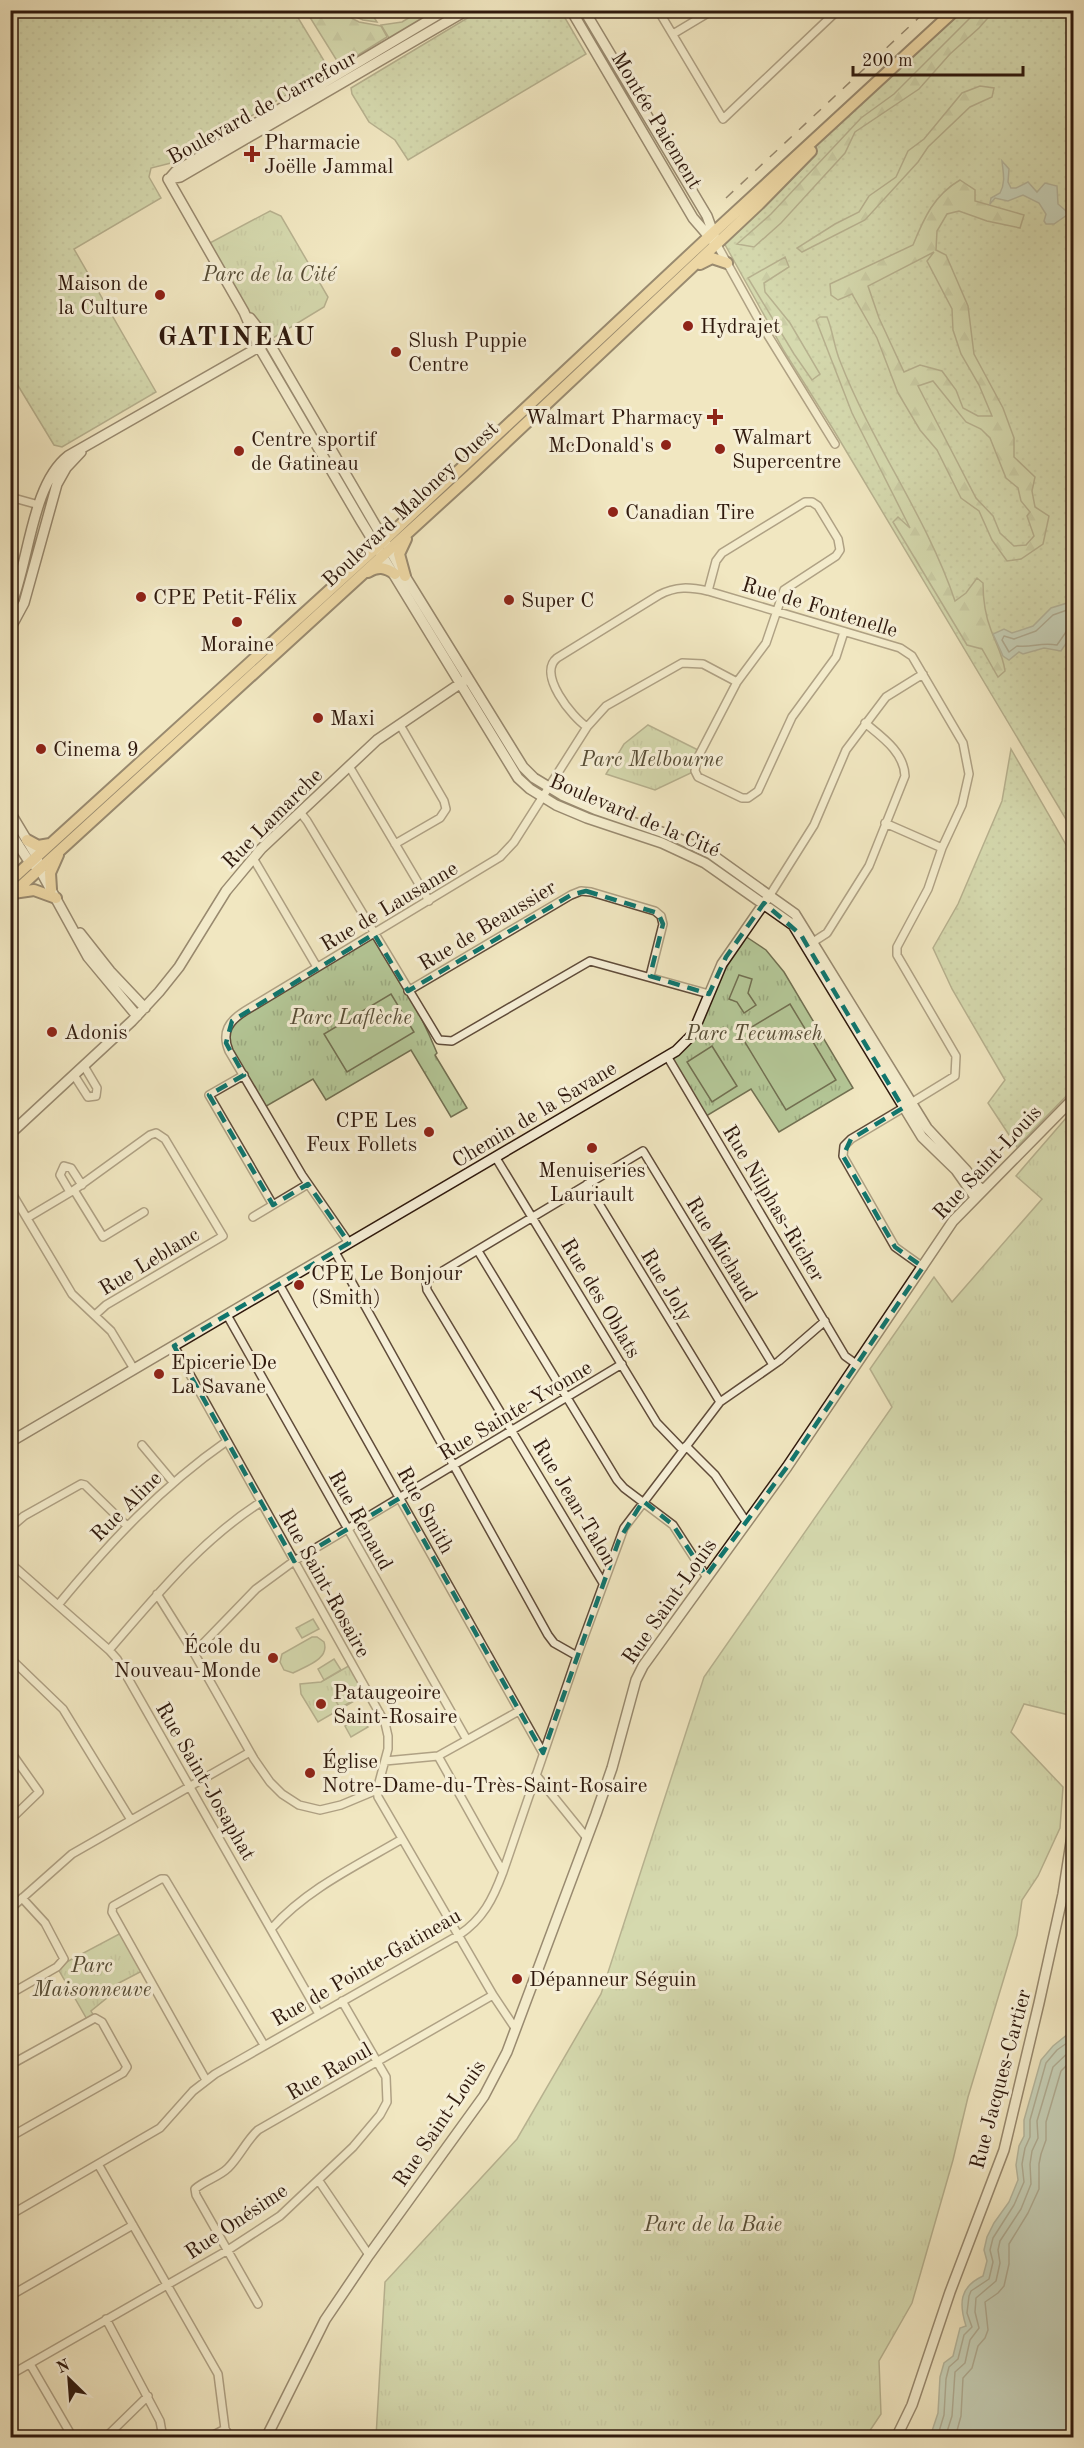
<svg xmlns="http://www.w3.org/2000/svg" width="1084" height="2448" viewBox="0 0 1084 2448" font-family="'Old Standard TT',serif">
<style>
.grass{fill:url(#grass-dots);stroke:#727052;stroke-width:1.5}
.forest{fill:url(#forest-firs);stroke:#727052;stroke-width:1.5;fill-rule:evenodd}
.park{fill:url(#park-tufts);stroke:#727052;stroke-width:1.5}
.garden{fill:#b4c797;stroke:#727052;stroke-width:1.5}
.water{fill:#9cbfb9;stroke:#707d74;stroke-width:1.5}
.lines{fill:none;stroke-linecap:round;stroke-linejoin:round}
.shore{stroke:#666c63;stroke-width:1.5}
.street-casing{stroke:#604c3a;stroke-width:10}
.secondary-casing{stroke:#2f190d;stroke-width:12}
.primary-casing{stroke:#2f190d;stroke-width:14}
.street{stroke:#f6efd7;stroke-width:7}
.secondary{stroke:#f6efd7;stroke-width:9}
.primary{stroke:#e8c480;stroke-width:10}
.rail{stroke:#2f190d;stroke-width:1.5;stroke-dasharray:10 10;stroke-linecap:butt}
.marked{fill:none;stroke:#0f766e;stroke-width:4.5;stroke-dasharray:12 8;stroke-linejoin:round}
.poi-dot{fill:#8f2418;stroke:#f6efd7;stroke-width:2}
.labels{text-anchor:middle;stroke-width:6;stroke-linejoin:round;paint-order:stroke}
.street-label{font-size:21px;fill:#2f190d;stroke:#f6efd7}
.poi-label{font-size:21px;fill:#2f190d;stroke:#f6efd7;text-anchor:start}
.park-label{font-size:21px;font-style:italic;fill:#574d36;stroke:#f6efd7}
.district-label{font-size:27px;font-weight:bold;letter-spacing:1.5px;fill:#2f190d;stroke:#f6efd7}
</style>
<defs>
<pattern id="grass-dots" width="8" height="8" patternUnits="userSpaceOnUse" patternTransform="scale(1.5)"><rect width="8" height="8" fill="#b4c797"/><path d="M2 2h.1M6 6h.1" fill="none" stroke="#9baa81" stroke-width="1.8" stroke-linecap="round"/></pattern>
<pattern id="forest-firs" width="22" height="20" patternUnits="userSpaceOnUse" patternTransform="scale(1.5)"><rect width="22" height="20" fill="#b4c797"/><path d="M5 1l3.5 6h-7zM16 11l3.5 6h-7z" fill="#9baa81"/></pattern>
<pattern id="park-tufts" width="24" height="20" patternUnits="userSpaceOnUse" patternTransform="scale(1.5)"><rect width="24" height="20" fill="#b4c797"/><path d="M3 7l-1-3M5 7V3M7 7l1-3M15 17l-1-3M17 17v-4M19 17l1-3" fill="none" stroke="#9baa81"/></pattern>
</defs>
<rect width="100%" height="100%" fill="#f1e7c1"/>
<filter id="stains"><feTurbulence type="fractalNoise" baseFrequency=".00333" numOctaves="4"/><feColorMatrix values="0 0 0 0 .2 0 0 0 0 .09 0 0 0 0 .02 0 0 0 .5 -.17"/></filter>
<radialGradient id="worn" r=".72"><stop offset=".6" stop-color="#630" stop-opacity="0"/><stop offset="1" stop-color="#630" stop-opacity=".3"/></radialGradient>
<path class="grass" d="M10 11H294L329 69 175 162 151 168 149 177 161 198 74 249 156 392 62 447 54 445 11 374Z
M479 11H561L586 54 408 160 395 140 369 122 352 94 351 88Z
M955 11H1073V831L833 429 784 351 723 241 826 131Z
M1011 749 1073 857V1089L1017 1147 988 1103 1005 1080 952 989 933 948 958 904 1002 801Z"/>
<path class="forest" d="M306 11H338L359 22 381 26 387 37 347 62 340 61 339 64Z
M342 11H370L377 22 363 20Z
M977 11H994L979 28 950 54 919 89 855 132 845 153 781 223 754 247 737 244 771 214 861 118 894 94Z
M980 86 994 88 992 97 970 107 928 147 918 162 865 220 802 252 797 248 835 224 859 212 869 196 896 177 908 151 924 139 962 93Z
M960 180 975 190V201L1024 215 1020 228 987 221 959 211 947 214 937 231 936 250 946 255 968 306 974 354 1003 408 1014 438V457L1035 477 1032 491 1035 507 1049 516 1043 544 1021 559 1007 561 992 540 979 511 961 498 937 450 920 430 898 393 877 338 852 294 838 300 831 295 830 284 913 245C924 218 934 195 960 180ZM934 252 927 261 952 309 953 330 961 354 979 385 992 416H978L963 408 956 390 942 371 920 365 904 372 879 318 868 286ZM933 381 966 422 981 429 990 438 1006 478 1018 488 1021 501 1030 512 1027 516 1034 536 1026 545 1014 546 1000 533 993 516 976 498 918 386Z
M785 257 789 267 764 283 765 292 790 323 820 374 812 380 794 354 748 278Z
M820 317H827C833 331 834 347 840 361 872 444 927 517 955 601L966 593 977 578 983 583C983 599 985 615 991 630 996 644 1003 655 1005 671L998 677 982 649 967 645 893 522 898 517 910 528 852 413 816 320Z"/>
<path class="park" d="M270 211 281 216 328 297 324 307 268 341 244 312 206 245Z
M648 725 700 751 695 771 655 790 606 774 624 744Z
M374 934C397 973 420 1011 437 1053L435 1055 467 1108 451 1117 411 1050 326 1100 313 1079 263 1108 229 1051V1024Z
M742 934 766 950 784 972 853 1088 779 1132 751 1089 703 1118 667 1056 683 1045Z
M1073 1110V1716L1024 1704 1011 1732 1063 1787 1060 1828 1038 1876 1022 1900 1017 1935 968 2097 953 2160 912 2303 879 2361 881 2414 865 2438 376 2437 385 2282 517 2139 601 1994 704 1677 892 1407 870 1369 934 1277 952 1302 1042 1199 1016 1176Z
M313 1619 319 1629 302 1638 296 1628Z
M352 1664 368 1693 318 1722 301 1694 300 1684 321 1682Z
M123 1932 144 1970 117 1984 118 1989 91 2011 95 2018 88 2021 57 1967Z"/>
<path class="garden" d="M420 11H446L392 43 381 25 402 22Z
M739 975 752 979 748 993 756 1005 744 1013 737 1002 729 999Z
M391 994 414 1032 347 1072 324 1034Z
M790 1004 836 1080 786 1110 740 1034Z
M712 1046 737 1086 712 1102 687 1062Z
M312 1637H317L324 1642C330 1659 306 1666 293 1673L284 1670 280 1662 282 1654Z
M334 1659 341 1670 324 1680 318 1669Z
M350 1688 356 1699 340 1708 334 1698Z
M361 1717 368 1727 351 1737 345 1726Z"/>
<path class="water" d="M1002 161 1009 169 1008 182 1011 188H1016L1028 182 1037 192 1045 183 1057 186 1058 204 1066 211 1067 215 1054 224H1046L1044 221 1046 214 1039 203 1023 195 1008 201 995 198 990 204 991 198 1000 193C1006 182 1003 172 1002 161Z
M1073 594V633L1061 651 1044 648 1023 654 1019 652 1009 660 1003 656 993 634 1004 629 1012 633 1033 626 1051 608 1067 603Z
M1073 2030V2437H930L938 2413 940 2377 944 2363 953 2356 960 2328 966 2326C959 2304 959 2287 983 2276L987 2261 984 2250 987 2237 994 2223 1009 2202 1018 2180 1016 2165 1019 2146 1024 2136V2120L1041 2060 1053 2046Z"/>
<g class="lines">
<path class="shore" d="M1074 605 1070 609 1053 615 1036 631 1014 639 1004 636 1002 640 1009 652 1017 646C1033 648 1039 642 1057 645L1066 632 1074 629
M937 2438 944 2415 946 2379 949 2367 958 2359 964 2335 972 2327 967 2313 969 2296 971 2291 989 2279 993 2262 990 2250 993 2238 1014 2205 1024 2182 1022 2164 1025 2148 1030 2137V2120L1046 2063 1057 2050 1074 2038
M945 2438 952 2416 955 2372 965 2363 970 2340 979 2328 975 2312 976 2298 996 2281 1000 2263 998 2250 1000 2241 1021 2209 1031 2184 1030 2164 1032 2151 1038 2138 1037 2121 1053 2067 1074 2047
M955 2438 961 2416 963 2378 972 2368 978 2346 985 2338 988 2330 985 2302 998 2293 1004 2286 1009 2264V2244L1028 2213 1039 2189V2164L1041 2154 1046 2140V2122L1061 2071 1074 2058"/>
<defs>
<path id="street" d="M658 10 723 119 838 10
M673 34 713 10
M716 243 761 324 835 444
M10 497 39 505
M708 591 716 561 722 553 805 502H812L818 506 838 539 840 550 836 556 784 590 766 643 737 682 697 759 695 771 698 777 742 798H748L758 791 792 717 836 657 844 632
M587 727C572 717 537 674 557 658L659 595C676 586 690 587 708 591L900 648 912 656 963 743 969 774 962 805 942 848 928 889 897 947V955L956 1056 955 1076 911 1103
M349 766 429 901
M300 812 307 821 439 1040 452 1041 590 961 709 994
M885 823 942 848
M395 844 440 818 446 809 444 801 400 725
M253 858 317 967
M770 895 814 825 846 750 886 697 923 674
M810 944 827 933 869 866 905 776C904 752 882 737 865 723
M408 991 571 895 581 891 591 892 655 911 661 916 663 924 650 976
M667 1056 845 1356 856 1364
M74 1075 88 1097 96 1096 97 1088 84 1066
M244 1075 209 1095 273 1205
M903 1108 851 1139 844 1146 843 1156 895 1247 923 1267
M496 1158 657 1423 683 1450
M587 1184 720 1402
M10 1190 72 1294 111 1331 134 1369
M74 1190 103 1237 144 1212
M70 1192 60 1175 64 1166 71 1168 82 1185
M253 1217 308 1184
M27 1218 74 1190 150 1135 156 1133 165 1139 223 1236 106 1305 95 1315
M349 1243 302 1175 229 1051C221 1032 229 1021 245 1011L500 857 514 842 587 727 606 706 682 663 703 664 737 682
M478 1251 617 1480 624 1488 673 1525 706 1576
M335 1252 548 1635 554 1643 577 1656
M279 1284 543 1753
M227 1315 467 1740
M174 1346 385 1723 388 1736V1749L377 1790 378 1797 493 1995 515 2028
M142 1445 173 1482
M686 1446 715 1475 747 1523
M10 1528 24 1516 81 1484 85 1485 126 1525
M10 1563 109 1650 117 1659 319 2014
M603 1583 427 1290 426 1281 643 1151 773 1365
M157 1594 194 1653 254 1759 270 1782 282 1794 299 1805 320 1810 341 1805 377 1790
M58 1605C109 1543 161 1487 227 1441
M109 1650C156 1596 200 1541 261 1502
M194 1653 256 1589 294 1561 622 1364
M10 1658 63 1709 131 1820
M10 1751 39 1792 10 1820
M438 1756 503 1872
M385 1761 438 1756 519 1711
M536 1775 587 1838
M10 1909 72 1854 250 1752
M272 1928C307 1889 356 1866 402 1839
M10 1994 57 1967 64 1959 45 1923 22 1898
M10 2065 95 2018 102 2022 127 2067 123 2073 10 2137
M206 2080 112 1912 113 1906 161 1879H165L264 2045
M98 2164 218 2374 225 2429 231 2438
M319 2181 369 2255
M10 2215 160 2128 193 2091 215 2074 459 1935C483 1919 493 1899 503 1872L577 1656 624 1528 720 1402 779 1361 825 1321
M10 2296 133 2225
M258 2304 196 2195 195 2189C205 2180 219 2177 228 2168 240 2156 246 2141 258 2130L493 1995
M106 2319 160 2421 163 2438
M30 2364 73 2438
M10 2375 228 2250 280 2216 353 2147 380 2115 387 2102 386 2077 342 2001
M105 2438 148 2396
M208 2438 225 2429"/>
<path id="secondary" d="M571 10 693 218 712 240
M584 10 707 216 715 238
M168 179 244 312 259 347 361 521 518 778 530 789 556 805 587 818 662 843 705 863 793 925 922 1137 956 1170 975 1197
M168 179 180 177 467 10
M169 179 176 171 446 10
M250 318 268 341 405 576 523 767 534 778 562 795 597 810 673 836 711 854 795 914 927 1128 966 1170 981 1190
M10 608C29 564 31 485 68 456L264 344
M10 629 24 603 57 484 66 468 81 452
M10 812 37 857 39 868 88 957 137 1016
M10 832 30 863 34 865
M80 933 110 971 145 1008
M10 1134 132 1021 159 992 179 967 226 891 261 849 377 740 464 681
M10 1442 676 1051 692 1035 722 964 767 899
M266 2438 325 2320 369 2255 484 2096 507 2052 596 1814 612 1768 636 1680 643 1666 787 1467 953 1221 1074 1098
M896 2438 912 2405 950 2292 1004 2150 1039 2003 1063 1894 1074 1823"/>
<path id="primary" d="M700 264 712 258 727 263
M368 572C378 566 385 567 395 574
M405 576 399 554 406 539
M27 840 38 846 50 844
M10 881 377 547 714 232 955 10
M51 889 50 873 58 855
M13 893 34 890 56 898
M10 896 471 475 759 204 811 151"/>
</defs>
<use href="#street" class="street-casing"/>
<use href="#secondary" class="secondary-casing"/>
<use href="#primary" class="primary-casing"/>
<use href="#street" class="street"/>
<use href="#secondary" class="secondary"/>
<use href="#primary" class="primary"/>
<path class="rail" d="M726 198 927 10"/>
</g>
<path d="M0 0H1084V2448H0ZM586 891 658 913 663 924 650 976 709 994 726 957 764 903 801 935 903 1108 851 1139 843 1156 895 1247 923 1267 787 1467 706 1576 673 1525 643 1501 619 1540 543 1753 400 1498 294 1561 174 1346 349 1243 308 1184 273 1205 209 1095 244 1075 226 1043 232 1021 374 934 408 991 571 895Z" fill="#f1e7c1" fill-opacity=".55" fill-rule="evenodd"/>
<path class="marked" d="M586 891 658 913 663 924 650 976 709 994 726 957 764 903 801 935 903 1108 851 1139 843 1156 895 1247 923 1267 787 1467 706 1576 673 1525 643 1501 619 1540 543 1753 400 1498 294 1561 174 1346 349 1243 308 1184 273 1205 209 1095 244 1075 226 1043 232 1021 374 934 408 991 571 895Z"/>
<g class="poi-dot">
<path d="M249 145h6v6h6v6h-6v6h-6v-6h-6v-6h6z"/>
<circle cx="160" cy="295" r="6"/>
<circle cx="688" cy="326" r="6"/>
<circle cx="396" cy="352" r="6"/>
<path d="M712 408h6v6h6v6h-6v6h-6v-6h-6v-6h6z"/>
<circle cx="666" cy="445" r="6"/>
<circle cx="720" cy="449" r="6"/>
<circle cx="239" cy="451" r="6"/>
<circle cx="613" cy="512" r="6"/>
<circle cx="141" cy="597" r="6"/>
<circle cx="509" cy="600" r="6"/>
<circle cx="237" cy="622" r="6"/>
<circle cx="318" cy="718" r="6"/>
<circle cx="41" cy="749" r="6"/>
<circle cx="52" cy="1032" r="6"/>
<circle cx="429" cy="1132" r="6"/>
<circle cx="592" cy="1148" r="6"/>
<circle cx="299" cy="1285" r="6"/>
<circle cx="159" cy="1374" r="6"/>
<circle cx="273" cy="1658" r="6"/>
<circle cx="321" cy="1704" r="6"/>
<circle cx="310" cy="1773" r="6"/>
<circle cx="517" cy="1979" r="6"/>
</g>
<g class="labels">
<g class="street-label">
<text transform="translate(262 107) rotate(-29)" y="7">Boulevard de Carrefour</text>
<text transform="translate(657 120) rotate(59)" y="7">Montée Paiement</text>
<text transform="translate(410 504) rotate(-43)" y="7">Boulevard Maloney Ouest</text>
<text transform="translate(820 607) rotate(17)" y="7">Rue de Fontenelle</text>
<text transform="translate(635 815) rotate(23)" y="7">Boulevard de la Cité</text>
<text transform="translate(272 818) rotate(-45)" y="7">Rue Lamarche</text>
<text transform="translate(389 906) rotate(-31)" y="7">Rue de Lausanne</text>
<text transform="translate(487 925) rotate(-31)" y="7">Rue de Beaussier</text>
<text transform="translate(534 1114) rotate(-31)" y="7">Chemin de la Savane</text>
<text transform="translate(987 1162) rotate(-47)" y="7">Rue Saint-Louis</text>
<text transform="translate(774 1203) rotate(59)" y="7">Rue Nilphas-Richer</text>
<text transform="translate(722 1249) rotate(59)" y="7">Rue Michaud</text>
<text transform="translate(149 1261) rotate(-31)" y="7">Rue Leblanc</text>
<text transform="translate(667 1285) rotate(59)" y="7">Rue Joly</text>
<text transform="translate(601 1298) rotate(59)" y="7">Rue des Oblats</text>
<text transform="translate(515 1410) rotate(-31)" y="7">Rue Sainte-Yvonne</text>
<text transform="translate(575 1502) rotate(59)" y="7">Rue Jean-Talon</text>
<text transform="translate(126 1506) rotate(-45)" y="7">Rue Aline</text>
<text transform="translate(426 1510) rotate(61)" y="7">Rue Smith</text>
<text transform="translate(361 1520) rotate(61)" y="7">Rue Renaud</text>
<text transform="translate(325 1583) rotate(61)" y="7">Rue Saint-Rosaire</text>
<text transform="translate(669 1601) rotate(-55)" y="7">Rue Saint-Louis</text>
<text transform="translate(206 1781) rotate(60)" y="7">Rue Saint-Josaphat</text>
<text transform="translate(366 1967) rotate(-30)" y="7">Rue de Pointe-Gatineau</text>
<text transform="translate(329 2071) rotate(-30)" y="7">Rue Raoul</text>
<text transform="translate(1000 2079) rotate(-75)" y="7">Rue Jacques-Cartier</text>
<text transform="translate(439 2123) rotate(-56)" y="7">Rue Saint-Louis</text>
<text transform="translate(236 2221) rotate(-34)" y="7">Rue Onésime</text>
</g>
<g class="poi-label">
<text x="264" y="149">Pharmacie<tspan x="264" dy="24">Joëlle Jammal</tspan></text>
<text x="148" y="290" text-anchor="end">Maison de<tspan x="148" dy="24">la Culture</tspan></text>
<text x="700" y="333">Hydrajet</text>
<text x="408" y="347">Slush Puppie<tspan x="408" dy="24">Centre</tspan></text>
<text x="703" y="424" text-anchor="end">Walmart Pharmacy</text>
<text x="732" y="444">Walmart<tspan x="732" dy="24">Supercentre</tspan></text>
<text x="251" y="446">Centre sportif<tspan x="251" dy="24">de Gatineau</tspan></text>
<text x="654" y="452" text-anchor="end">McDonald's</text>
<text x="625" y="519">Canadian Tire</text>
<text x="153" y="604">CPE Petit-Félix</text>
<text x="521" y="607">Super C</text>
<text x="237" y="651" text-anchor="middle">Moraine</text>
<text x="330" y="725">Maxi</text>
<text x="53" y="756">Cinema 9</text>
<text x="64" y="1039">Adonis</text>
<text x="417" y="1127" text-anchor="end">CPE Les<tspan x="417" dy="24">Feux Follets</tspan></text>
<text x="592" y="1177" text-anchor="middle">Menuiseries<tspan x="592" dy="24">Lauriault</tspan></text>
<text x="311" y="1280">CPE Le Bonjour<tspan x="311" dy="24">(Smith)</tspan></text>
<text x="171" y="1369">Epicerie De<tspan x="171" dy="24">La Savane</tspan></text>
<text x="261" y="1653" text-anchor="end">École du<tspan x="261" dy="24">Nouveau-Monde</tspan></text>
<text x="333" y="1699">Pataugeoire<tspan x="333" dy="24">Saint-Rosaire</tspan></text>
<text x="322" y="1768">Église<tspan x="322" dy="24">Notre-Dame-du-Très-Saint-Rosaire</tspan></text>
<text x="529" y="1986">Dépanneur Séguin</text>
</g>
<g class="park-label">
<text x="269" y="281">Parc de la Cité</text>
<text x="652" y="766">Parc Melbourne</text>
<text x="351" y="1024">Parc Laflèche</text>
<text x="754" y="1040">Parc Tecumseh</text>
<text x="92" y="1972">Parc<tspan x="92" dy="24">Maisonneuve</tspan></text>
<text x="713" y="2231">Parc de la Baie</text>
</g>
<g class="district-label">
<text x="237" y="345">GATINEAU</text>
</g>
</g>
<rect width="1084" height="2448" fill="none" stroke="#f1e7c1" stroke-width="36"/>
<rect x="12" y="12" width="1060" height="2424" fill="none" stroke="#2f190d" stroke-width="3"/>
<rect x="18" y="18" width="1048" height="2412" fill="none" stroke="#2f190d" stroke-width="1.5"/>
<g transform="translate(69 2379) rotate(335)" stroke="#f6efd7" stroke-width="4.5" paint-order="stroke">
<path d="M0-4.5L10 22L0 15L-10 22Z" fill="#2f190d"/>
<text y="-9" font-size="16" font-weight="bold" text-anchor="middle" fill="#2f190d">N</text>
</g>
<path d="M853 66v9h170v-9" fill="none" stroke="#2f190d" stroke-width="3"/>
<text x="862" y="66" font-size="18" fill="#2f190d" stroke="#f6efd7" stroke-width="4.5" paint-order="stroke">200 m</text>
<rect width="100%" height="100%" filter="url(#stains)"/>
<rect width="100%" height="100%" fill="url(#worn)"/>
</svg>
